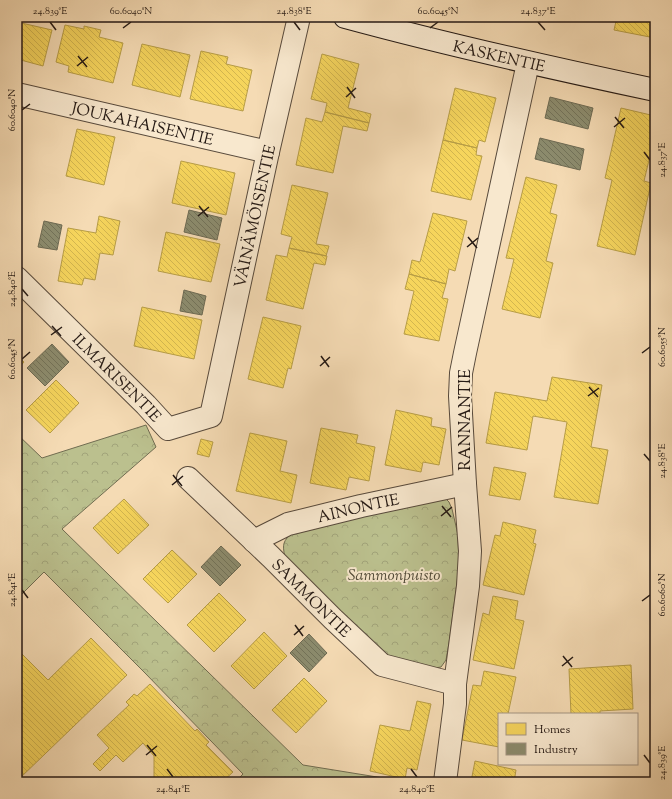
<svg xmlns="http://www.w3.org/2000/svg" width="672" height="799" viewBox="0 0 672 799" font-family="'Sorts Mill Goudy',serif">
<style>
.park{fill:url(#park-crowns);stroke:#706c51}
.homes{fill:url(#homes-back-hatch);stroke:#b79d46}
.industry{fill:url(#industry-back-hatch);stroke:#6d6a53}
.lines{fill:none;stroke-linecap:round;stroke-linejoin:round}
.street-casing{stroke:#584a3c;stroke-width:24}
.secondary-casing{stroke:#241914;stroke-width:24}
.street{stroke:#f8e8ce;stroke-width:22}
.secondary{stroke:#f8e8ce;stroke-width:22}
.ticks{fill:none;stroke:#241914;stroke-width:1.5}
.labels{text-anchor:middle;stroke-width:4;stroke-linejoin:round;paint-order:stroke}
.street-label{font-size:16px;fill:#241914;stroke:#f8e8ce}
.park-label{font-size:16px;font-style:italic;fill:#514b39;stroke:#f8e8ce}
.neatline{fill:none;stroke:#241914;stroke-width:1.5}
.ticks-label{font-size:10px;text-anchor:middle;fill:#241914}
</style>
<defs>
<pattern id="park-crowns" width="20" height="18" patternUnits="userSpaceOnUse"><rect width="20" height="18" fill="#bbc08e"/><path d="M2 6a3 3 0 1 1 6 0M12 15a3 3 0 1 1 6 0" fill="none" stroke="#a1a47a"/></pattern>
<pattern id="homes-back-hatch" width="6" height="6" patternUnits="userSpaceOnUse"><rect width="6" height="6" fill="#f6d55c"/><path d="M-1 5l2 2M0 0l6 6M5-1l2 2" fill="none" stroke="#d3b64f"/></pattern>
<pattern id="industry-back-hatch" width="6" height="6" patternUnits="userSpaceOnUse"><rect width="6" height="6" fill="#8c8c6e"/><path d="M-1 5l2 2M0 0l6 6M5-1l2 2" fill="none" stroke="#727259"/></pattern>
</defs>
<rect width="100%" height="100%" fill="#f5dbb4"/>
<filter id="stains"><feTurbulence type="fractalNoise" baseFrequency=".005" numOctaves="4"/><feColorMatrix values="0 0 0 0 .2 0 0 0 0 .09 0 0 0 0 .02 0 0 0 .5 -.17"/></filter>
<radialGradient id="worn" r=".72"><stop offset=".6" stop-color="#630" stop-opacity="0"/><stop offset="1" stop-color="#630" stop-opacity=".3"/></radialGradient>
<path class="park" d="M146 425 156 447 62 529 303 765 408 782H235L243 774 145 673 44 572 17 599V434L42 458Z
M446 499 449 502 452 509 458 535 459 567 449 643 446 660 441 667 435 668 405 663 384 654 285 557C282 544 283 541 293 532L359 515Z"/>
<path class="homes" d="M617 17H655V38L614 30Z
M17 22 52 30 43 66 17 59Z
M65 25 84 29V26L101 30 99 37 123 43 113 83 68 72 69 66 56 62Z
M142 44 190 55 180 97 132 85Z
M201 51 228 57 226 64 252 70 243 111 190 99Z
M322 54 359 64 348 108 371 114 369 123 325 112 327 103 311 99Z
M455 88 496 98 485 142 479 140 477 148 443 140Z
M621 108 655 116V135L644 181 651 183 635 255 597 246 612 180 605 178Z
M325 112 369 123 367 131 343 126 333 173 296 165 306 118 322 122Z
M77 129 115 137 104 185 66 176Z
M443 140 477 148 476 155 482 156 471 200 431 191Z
M181 161 235 173 226 215 172 203Z
M526 177 557 185 550 213 557 215 546 261 553 263 540 318 502 309 514 259 506 258Z
M292 185 328 193 316 244 329 246 326 256 289 248 292 237 281 234Z
M433 213 467 221 455 271 449 269 446 284 409 274 412 260 420 262Z
M99 216 120 221 113 255 100 253 95 280 84 278 82 285 58 281 68 228 96 233Z
M166 232 220 244 211 282 158 271Z
M289 248 327 256 325 265 314 263 303 309 266 300 276 255 287 257Z
M409 274 446 284 442 298 448 299 439 341 404 334 414 291 405 289Z
M142 307 202 320 194 359 134 346Z
M263 317 301 326 291 369 288 368 283 388 248 379Z
M17 356 24 362 17 370Z
M552 377 602 385 591 447 608 450 598 504 554 497 567 422 533 416 527 450 486 443 495 392 547 401Z
M56 380 79 403 50 433 26 410Z
M396 410 432 418 431 426 446 429 439 465 423 462 421 472 385 465Z
M321 428 358 435 356 443 375 447 369 481 349 477 346 490 310 483Z
M250 433 287 441 280 471 297 475 291 503 236 491Z
M201 439 213 442 209 457 197 454Z
M494 467 526 473 520 500 489 495Z
M124 499 149 525 118 554 93 528Z
M503 522 536 530 533 543 536 544 524 595 483 585 495 535 500 536Z
M172 550 197 574 168 603 143 579Z
M219 593 246 620 214 652 187 625Z
M493 596 518 601 515 619 524 621 514 669 473 660 483 613 489 615Z
M264 632 287 656 254 689 231 666Z
M91 638 127 675 19 779 17 777V649L48 680Z
M631 665 633 709 600 711V714H571L569 669Z
M484 671 516 677 508 714H499V747L462 740 473 685 481 686Z
M304 678 327 701 296 733 272 710Z
M150 684 195 731 197 729 209 742 206 745 233 772 222 782H154V756L143 743 123 762 116 755 100 771 93 764 109 748 97 735 129 705 126 702 134 694 137 696Z
M417 701 431 704 417 770 407 768 405 779 370 771 380 725 410 731Z
M475 761 516 770 514 782H471Z"/>
<path class="industry" d="M550 97 593 108 588 129 545 118Z
M540 138 584 149 580 170 535 159Z
M189 210 222 218 217 240 184 232Z
M44 221 62 225 57 250 38 247Z
M184 290 206 296 202 315 180 311Z
M52 344 69 362 45 386 27 368Z
M221 546 241 565 220 586 201 567Z
M309 634 327 653 309 672 290 653Z"/>
<g class="lines">
<defs>
<g id="street">
<path id="s1" d="M17 94 268 152"/>
<path id="s2" d="M17 278 146 405 168 429 211 416 268 152 299 17"/>
<path id="s3" d="M188 478 271 557 333 619 382 665 455 684"/>
<path id="s4" d="M254 541 288 524 361 506 465 484"/>
<path d="M445 782 455 704V684L468 586 470 551 465 484 460 396 461 373 465 353 528 63"/>
</g>
<g id="secondary">
<path id="s5" d="M345 17C448 45 551 68 655 90"/>
</g>
</defs>
<use href="#street" class="street-casing"/>
<use href="#secondary" class="secondary-casing"/>
<use href="#street" class="street"/>
<use href="#secondary" class="secondary"/>
</g>
<path class="ticks" d="M50 22 56 30M294 22 300 30M538 22 545 30M123 28 131 22M430 28 438 22M78 56 87 67M77 66 88 57M347 87 355 98M346 97 356 88M22 110 30 104M615 117 624 128M614 127 625 118M644 152 650 160M199 206 208 217M198 216 209 207M468 237 477 248M467 247 478 238M22 289 28 296M52 326 61 336M51 335 62 327M642 353 650 347M321 356 329 367M22 359 30 352M320 366 330 357M589 387 598 397M588 396 599 388M644 454 650 461M173 475 182 486M172 485 183 476M442 506 451 517M441 516 452 507M22 590 28 598M642 601 650 595M295 625 303 636M294 635 304 626M563 656 572 667M562 666 573 657M147 745 156 756M146 755 157 746M644 755 650 763M167 769 173 777M411 769 417 777"/>
<g class="labels">
<g class="street-label">
<text dy="6" stroke="none"><textPath href="#s5" startOffset="159">KASKENTIE</textPath></text>
<text dy="6" stroke="none"><textPath href="#s1" startOffset="129">JOUKAHAISENTIE</textPath></text>
<text dy="6" stroke="none"><textPath href="#s2" startOffset="463">VÄINÄMÖISENTIE</textPath></text>
<text dy="6" stroke="none"><textPath href="#s2" startOffset="141">ILMARISENTIE</textPath></text>
<text transform="translate(464 420) rotate(-90)" y="6">RANNANTIE</text>
<text dy="6" stroke="none"><textPath href="#s4" startOffset="110">AINONTIE</textPath></text>
<text dy="6" stroke="none"><textPath href="#s3" startOffset="172">SAMMONTIE</textPath></text>
</g>
<g class="park-label">
<text x="394" y="580">Sammonpuisto</text>
</g>
</g>
<rect width="672" height="799" fill="none" stroke="#f5dbb4" stroke-width="44"/>
<rect x="498" y="713" width="140" height="52" fill="#f8e8ce" stroke="#a39584"/>
<rect x="506" y="723" width="20" height="12" fill="#f6d55c" stroke="#a39584"/>
<text x="534" y="733" font-size="12" fill="#241914">Homes</text>
<rect x="506" y="743" width="20" height="12" fill="#8c8c6e" stroke="#a39584"/>
<text x="534" y="753" font-size="12" fill="#241914">Industry</text>
<rect x="22" y="22" width="628" height="755" class="neatline"/>
<g class="ticks-label">
<text x="50" y="14">24.839°E</text>
<text x="131" y="14">60.6040°N</text>
<text x="294" y="14">24.838°E</text>
<text x="438" y="14">60.6045°N</text>
<text x="538" y="14">24.837°E</text>
<text transform="translate(11 110) rotate(-90)" y="4">60.6040°N</text>
<text transform="translate(661 160) rotate(-90)" y="4">24.837°E</text>
<text transform="translate(11 289) rotate(-90)" y="4">24.840°E</text>
<text transform="translate(661 347) rotate(-90)" y="4">60.6055°N</text>
<text transform="translate(11 359) rotate(-90)" y="4">60.6045°N</text>
<text transform="translate(661 461) rotate(-90)" y="4">24.838°E</text>
<text transform="translate(11 590) rotate(-90)" y="4">24.841°E</text>
<text transform="translate(661 595) rotate(-90)" y="4">60.6060°N</text>
<text transform="translate(661 763) rotate(-90)" y="4">24.839°E</text>
<text x="173" y="792">24.841°E</text>
<text x="417" y="792">24.840°E</text>
</g>
<rect width="100%" height="100%" filter="url(#stains)"/>
<rect width="100%" height="100%" fill="url(#worn)"/>
</svg>
